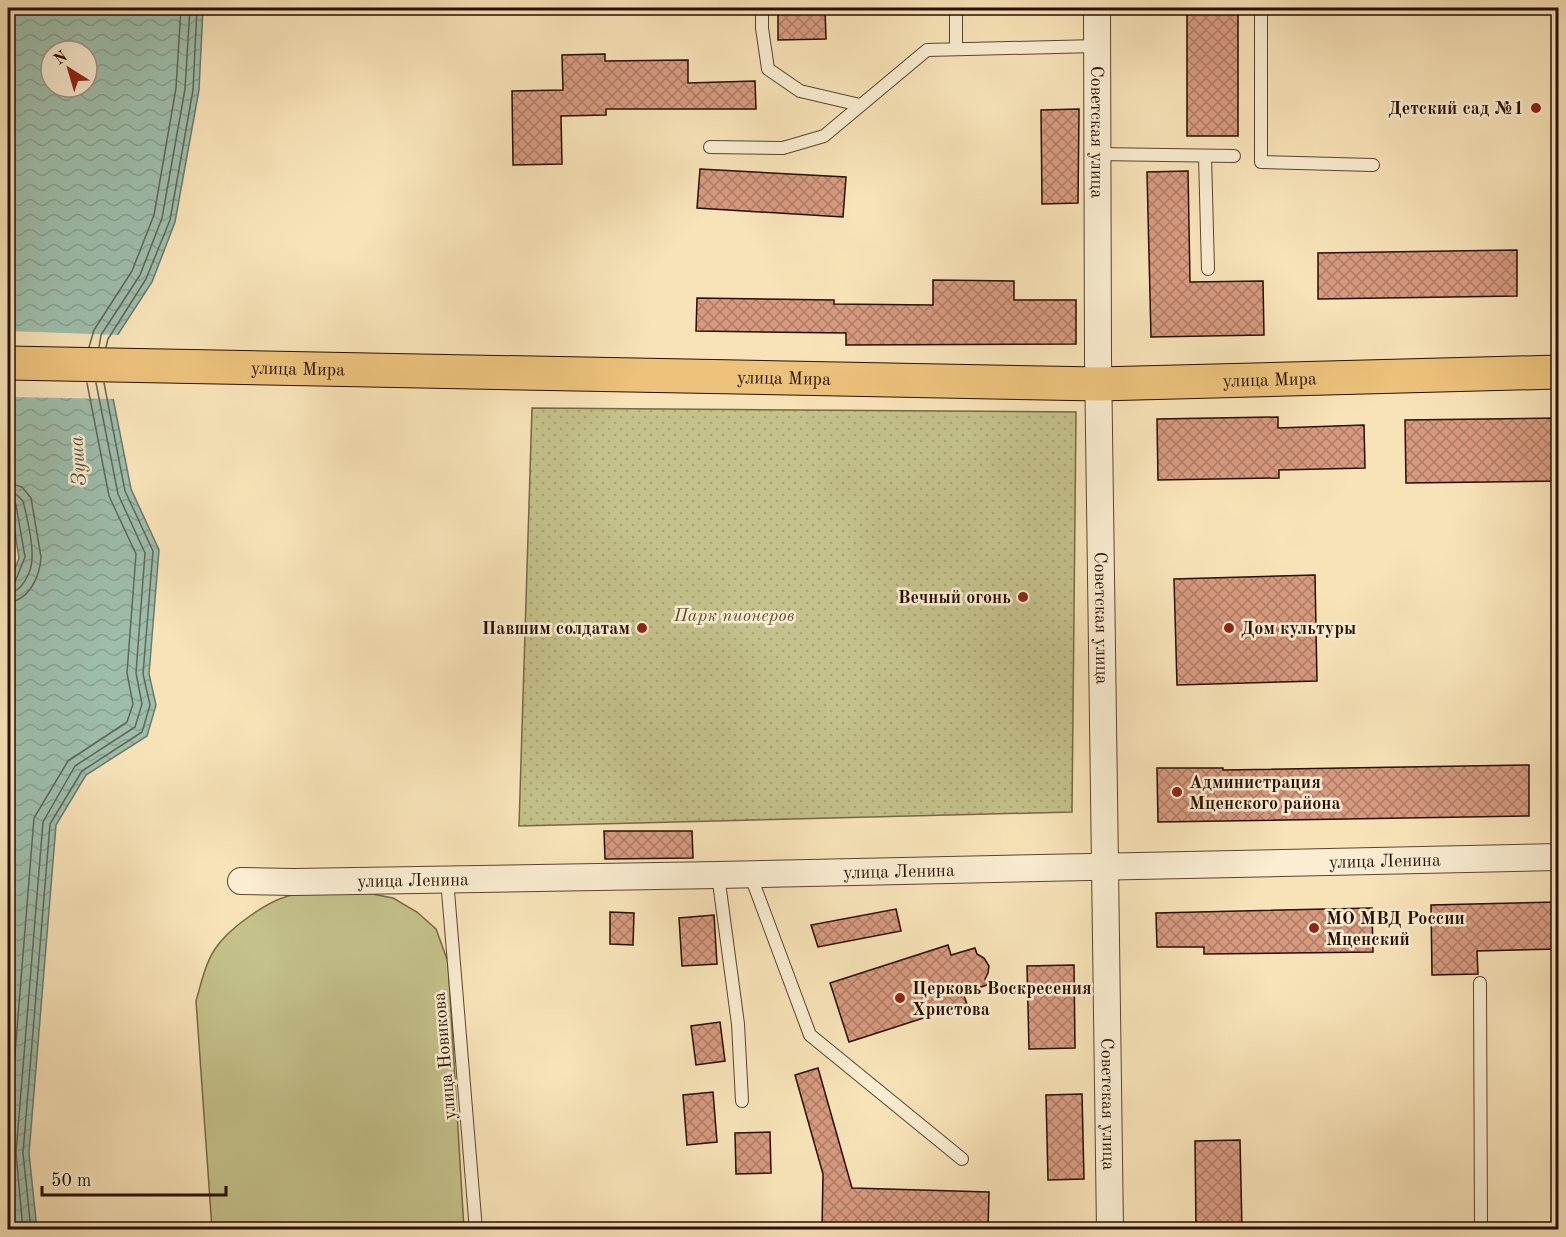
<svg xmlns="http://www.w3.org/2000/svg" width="1566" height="1237" viewBox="0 0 1566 1237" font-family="'Old Standard TT',serif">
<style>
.grass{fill:#c4c18a;stroke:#766846;stroke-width:1.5}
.park{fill:url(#park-dots);stroke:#766846;stroke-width:1.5}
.water{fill:url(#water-waves);stroke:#6e7868;stroke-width:1.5;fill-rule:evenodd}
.pier{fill:#f8e3b8}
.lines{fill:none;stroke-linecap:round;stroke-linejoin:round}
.shore{stroke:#626657;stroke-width:1.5}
.building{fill:url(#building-cross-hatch);stroke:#270e02;stroke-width:1.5}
.lane-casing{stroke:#5b4330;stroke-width:14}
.street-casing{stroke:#5b4330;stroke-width:28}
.primary-casing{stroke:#270e02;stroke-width:35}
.lane{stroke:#faedd1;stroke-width:12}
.street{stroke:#faedd1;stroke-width:26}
.primary{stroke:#ecc27c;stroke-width:33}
.poi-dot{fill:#8f2418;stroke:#faedd1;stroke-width:2}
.labels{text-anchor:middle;stroke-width:5;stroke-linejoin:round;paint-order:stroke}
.poi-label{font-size:18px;font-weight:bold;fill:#270e02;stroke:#faedd1;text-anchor:start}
.street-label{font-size:18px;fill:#270e02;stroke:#faedd1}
.park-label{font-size:18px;font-style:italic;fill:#5e4d32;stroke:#faedd1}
.water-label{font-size:20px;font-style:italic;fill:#575446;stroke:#faedd1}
</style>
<defs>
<pattern id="park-dots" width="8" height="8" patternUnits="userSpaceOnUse" patternTransform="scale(1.5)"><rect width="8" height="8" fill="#c4c18a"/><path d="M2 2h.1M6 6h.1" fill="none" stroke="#a8a575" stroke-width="1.8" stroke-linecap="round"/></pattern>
<pattern id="water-waves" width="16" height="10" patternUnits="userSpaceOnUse" patternTransform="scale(1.5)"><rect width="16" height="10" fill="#9ebeac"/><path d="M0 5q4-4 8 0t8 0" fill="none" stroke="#88a292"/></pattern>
<pattern id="building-cross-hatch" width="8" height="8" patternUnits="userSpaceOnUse" patternTransform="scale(1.5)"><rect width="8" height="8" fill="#d79a7f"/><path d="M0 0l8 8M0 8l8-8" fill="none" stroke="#ae7c66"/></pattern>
</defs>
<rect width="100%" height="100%" fill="#f8e3b8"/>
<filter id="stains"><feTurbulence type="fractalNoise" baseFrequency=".00333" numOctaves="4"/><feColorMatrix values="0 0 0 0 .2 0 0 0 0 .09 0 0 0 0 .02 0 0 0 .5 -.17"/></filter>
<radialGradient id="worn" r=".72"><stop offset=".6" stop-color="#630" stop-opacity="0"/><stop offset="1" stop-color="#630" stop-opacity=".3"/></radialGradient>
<path class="grass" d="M367 893 393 898 417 912 436 929 448 962 464 1229H212L196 1001C201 984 205 964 215 949 228 929 269 899 293 895 317 892 343 894 367 893Z"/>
<path class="park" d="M532 408 1076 412 1072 812 519 826Z"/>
<path class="water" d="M8 8H203L199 90 175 222 152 282 113 342 108 373 131 489 159 550 149 674 156 705 147 736 86 775 56 825 29 1153 37 1230 8 1229V586L19 558 8 489ZM51 51H87V87H51Z"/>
<path class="pier" d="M8 331 121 335 116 343 111 373 116 399 8 397Z"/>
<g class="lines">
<path class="shore" d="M89 347 94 330 132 271 154 215 176 88 181 8
M99 347 101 335 140 275 162 218 185 89 190 8
M106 347 108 339 146 279 170 220 193 90 197 8
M8 483 22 487 31 498 41 557C40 576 29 601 8 602
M8 492 17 495 23 501C27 517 33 542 32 558 32 571 22 593 8 593
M8 500 13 501 16 505 25 557 15 582 8 586
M8 1141 34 818 68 761 127 722 133 704 127 673 136 554 109 496 87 383
M8 1163 14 1230
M23 1230 16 1153 43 822 75 766 135 727 142 704 136 673 145 553 118 494 96 383
M31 1230 23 1153 50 824 82 771 142 732 150 705 143 674 153 551 125 491 104 383"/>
</g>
<path class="building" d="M778 8H825L826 39 778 40Z
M1187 8H1238V136H1187Z
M605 54V61L688 60V83L755 81 756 109H606V115L561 116 562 164 513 165 512 91 563 90 562 55Z
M1079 109 1078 203 1042 204 1041 110Z
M700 169 846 177 843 217 697 208Z
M1188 171 1190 282 1263 281 1264 335 1151 337 1147 172Z
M1517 250V296L1318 299V253Z
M933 280 1014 281V300H1076V344L846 345V333L696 331 697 298 834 300V304L933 305Z
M1278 417V428L1364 425 1365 468 1279 470V478L1158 480 1157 419Z
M1558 418V481L1406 483 1405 420Z
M1315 575 1317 681 1177 685 1174 579Z
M1529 765V816L1158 822 1157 768H1223V770Z
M604 831H692L693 858 605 859Z
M1558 902V949L1477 951 1478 974 1432 975 1431 905Z
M1372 908 1373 952 1204 954V947H1157L1156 913Z
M896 909 901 931 818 947 811 925Z
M610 912 634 913 633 945 610 944Z
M714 915 717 964 682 966 679 918Z
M948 945 951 955 975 948 977 954 984 958 989 966 988 973 985 979 987 985 963 993 967 1004 849 1042 830 983Z
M1074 965 1075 1048 1029 1049 1027 966Z
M720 1022 725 1061 696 1065 691 1026Z
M818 1068 852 1188 989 1192 988 1230H822L823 1174 795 1075Z
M713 1092 717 1142 687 1145 683 1095Z
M1082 1094 1084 1179 1048 1180 1046 1095Z
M770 1132 771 1173 736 1174 735 1133Z
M1240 1140 1242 1230H1196L1195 1141Z"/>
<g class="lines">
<defs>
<path id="lane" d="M762 8V28L768 69 800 91 860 105
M956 8V49
M1261 8V162L1373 165
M710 147 783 148 824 136 927 50 1097 46
M1097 154 1234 156
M1205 156 1208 269
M750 874 810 1035 962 1159
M718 875 738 1024 742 1101
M447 879 476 1230
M1480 983 1481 1230"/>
<g id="street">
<path id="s1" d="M1097 8 1098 358 1110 1230"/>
<path id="s2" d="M241 881 294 882 718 875 1558 857"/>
</g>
<g id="primary">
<path id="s3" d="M8 363 1099 384 1558 372"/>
</g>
</defs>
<use href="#lane" class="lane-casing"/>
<use href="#street" class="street-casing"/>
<use href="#primary" class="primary-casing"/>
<use href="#lane" class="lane"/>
<use href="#street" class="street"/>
<use href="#primary" class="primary"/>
</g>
<g class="poi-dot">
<circle cx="1536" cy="108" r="6"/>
<circle cx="1023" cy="597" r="6"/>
<circle cx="642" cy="628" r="6"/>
<circle cx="1229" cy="628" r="6"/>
<circle cx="1177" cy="792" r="6"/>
<circle cx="1314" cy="928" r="6"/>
<circle cx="900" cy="998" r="6"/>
</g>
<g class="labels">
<g class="poi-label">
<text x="1524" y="114" text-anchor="end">Детский сад №1</text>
<text x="1011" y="603" text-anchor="end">Вечный огонь</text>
<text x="630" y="634" text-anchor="end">Павшим солдатам</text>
<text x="1241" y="634">Дом культуры</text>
<text x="1189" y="788">Администрация<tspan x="1189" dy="21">Мценского района</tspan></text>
<text x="1326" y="924">МО МВД России<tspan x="1326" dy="21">Мценский</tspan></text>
<text x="912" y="994">Церковь Воскресения<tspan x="912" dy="21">Христова</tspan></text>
</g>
<g class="street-label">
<text dy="6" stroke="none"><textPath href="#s1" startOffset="124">Советская улица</textPath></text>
<text dy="6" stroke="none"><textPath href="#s3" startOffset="290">улица Мира</textPath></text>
<text dy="6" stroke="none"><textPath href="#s3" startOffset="776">улица Мира</textPath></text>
<text dy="6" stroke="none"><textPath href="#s3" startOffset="1262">улица Мира</textPath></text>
<text dy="6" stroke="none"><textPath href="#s1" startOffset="610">Советская улица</textPath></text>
<text dy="6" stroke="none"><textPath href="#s2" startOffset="1144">улица Ленина</textPath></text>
<text dy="6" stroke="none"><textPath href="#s2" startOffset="658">улица Ленина</textPath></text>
<text dy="6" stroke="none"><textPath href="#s2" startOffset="172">улица Ленина</textPath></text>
<text transform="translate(444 1056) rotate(-95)" y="6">улица Новикова</text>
<text dy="6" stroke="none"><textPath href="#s1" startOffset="1096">Советская улица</textPath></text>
</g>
<g class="park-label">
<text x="734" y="621">Парк пионеров</text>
</g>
<g class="water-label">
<text transform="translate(77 461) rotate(-94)" y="7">Зуша</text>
</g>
</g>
<rect width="1566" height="1237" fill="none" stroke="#f8e3b8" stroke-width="30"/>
<rect x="9" y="9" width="1548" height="1219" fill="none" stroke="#270e02" stroke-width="3"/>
<rect x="15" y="15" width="1536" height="1207" fill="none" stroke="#270e02" stroke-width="1.5"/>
<g transform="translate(69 69) rotate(323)"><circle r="28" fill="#faedd1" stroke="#a6947e" stroke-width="1.5"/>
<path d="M0-4.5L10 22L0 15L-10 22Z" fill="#8f2418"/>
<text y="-9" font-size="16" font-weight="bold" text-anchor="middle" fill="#270e02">N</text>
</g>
<path d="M42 1186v9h184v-9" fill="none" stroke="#270e02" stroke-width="3"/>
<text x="51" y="1186" font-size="18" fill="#270e02" stroke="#faedd1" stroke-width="4.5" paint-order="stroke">50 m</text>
<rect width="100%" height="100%" filter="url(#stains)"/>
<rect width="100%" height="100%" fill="url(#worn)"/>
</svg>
